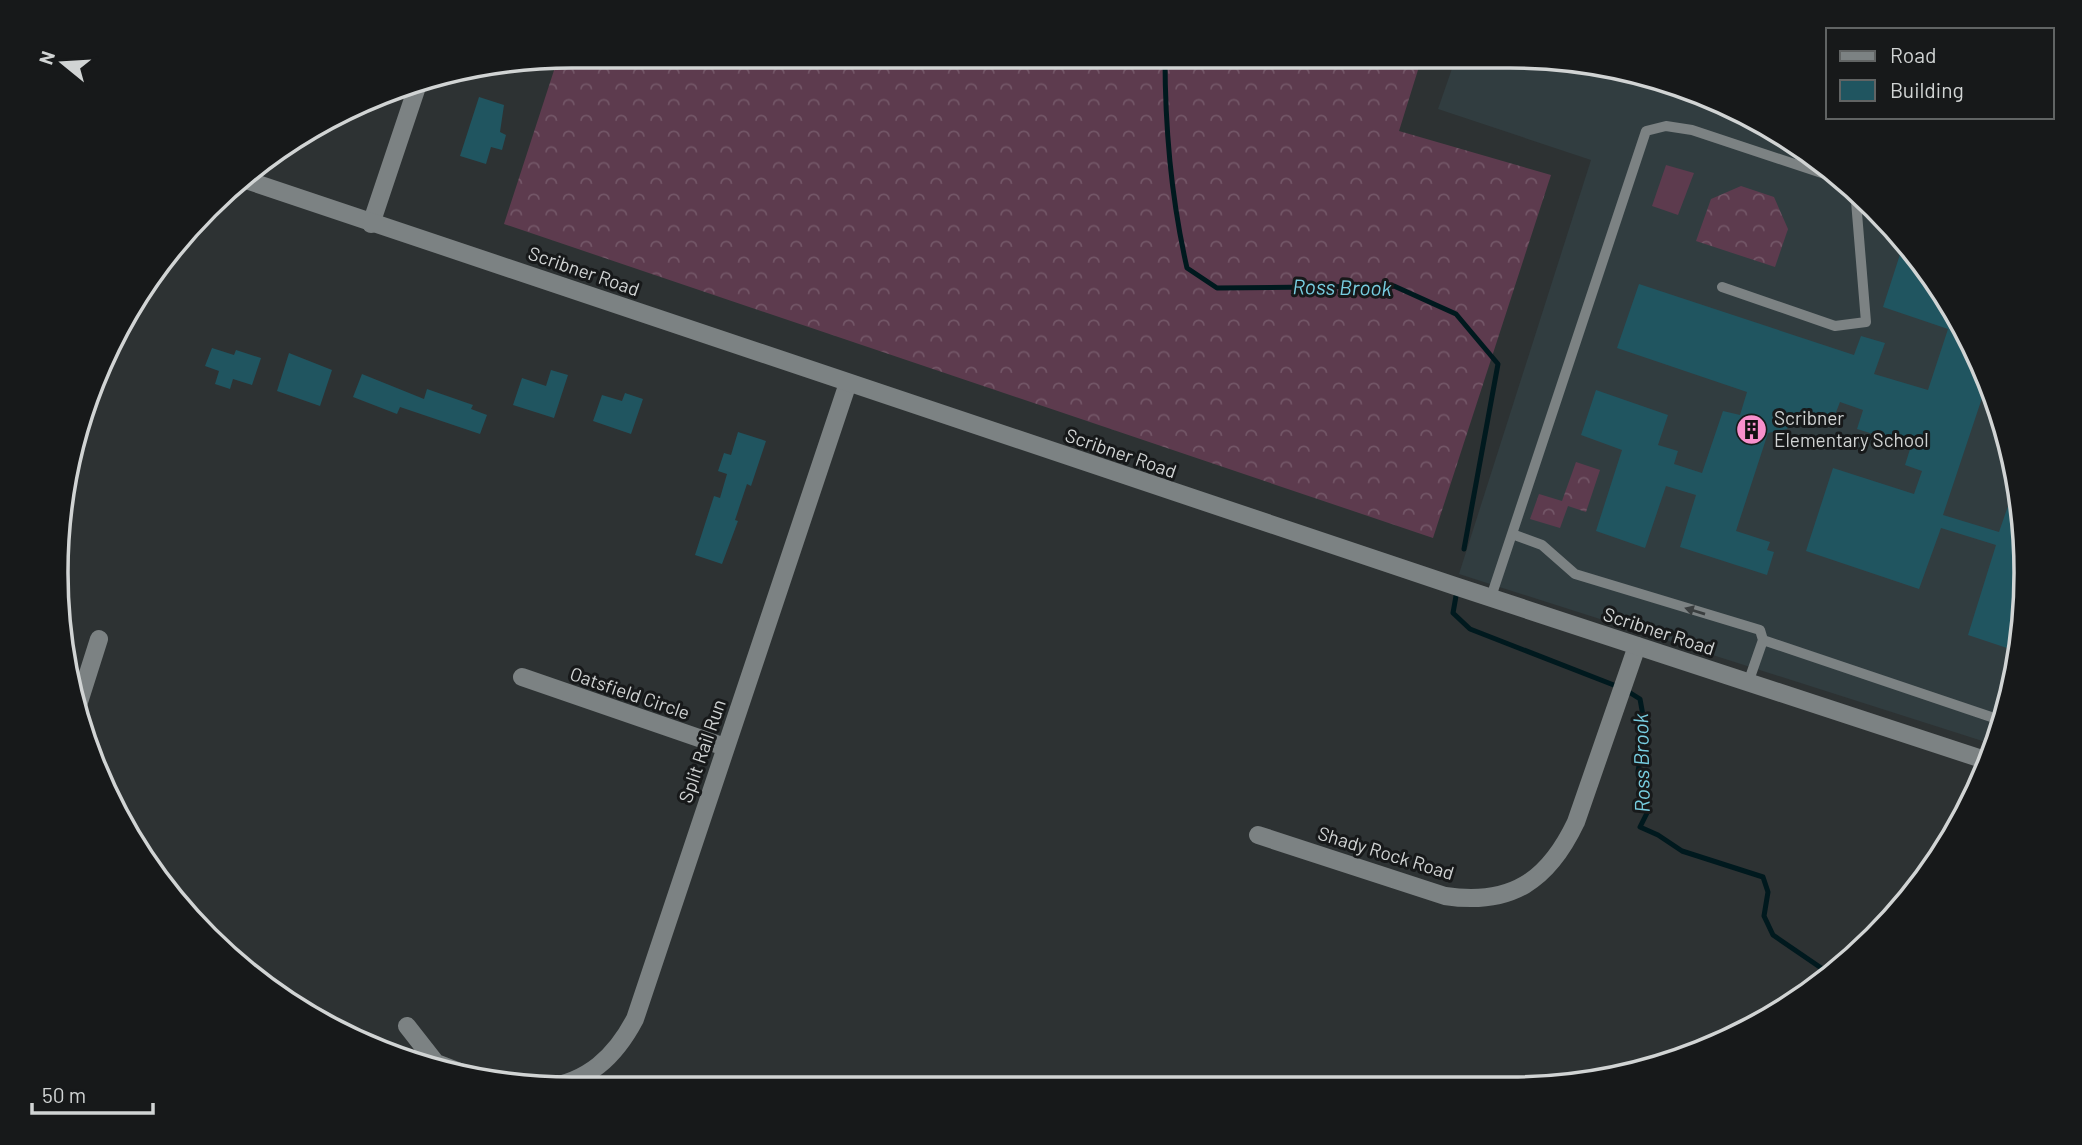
<svg xmlns="http://www.w3.org/2000/svg" width="2082" height="1145" viewBox="0 0 2082 1145" font-family="Barlow,sans-serif">
<style>
.built{fill:#313d40}
.forest{fill:url(#forest-crowns)}
.garden{fill:#5d3b4e}
.lines{fill:none;stroke-linecap:round;stroke-linejoin:round}
.stream{stroke:#00191e;stroke-width:5}
.building{fill:#205560}
.service{stroke:#7c8283;stroke-width:10}
.minor{stroke:#7c8283;stroke-width:18}
.tertiary{stroke:#7c8283;stroke-width:18}
.oneway{fill:#3a3e3f}
.labels{text-anchor:middle;stroke-width:6;stroke-linejoin:round;paint-order:stroke}
.street-label{font-size:19px;fill:#d1d4d4;stroke:#17191a}
.poi-label{font-size:19px;fill:#d1d4d4;stroke:#17191a;text-anchor:start}
.water-label{font-size:21px;font-style:italic;fill:#78cee1;stroke:#17191a}
.rim{fill:none;stroke:#d1d4d4;stroke-width:3.5}
</style>
<defs>
<pattern id="forest-crowns" width="20" height="18" patternUnits="userSpaceOnUse" patternTransform="scale(1.75)"><rect width="20" height="18" fill="#5d3b4e"/><path d="M2 6a3 3 0 1 1 6 0M12 15a3 3 0 1 1 6 0" fill="none" stroke="#735667"/></pattern>
</defs>
<rect width="100%" height="100%" fill="#2d3233"/>
<path class="built" d="M1456 57H1543L1644 74 1767 125 1850 184 1919 258 1973 344 2008 438 2025 538 2022 640 1995 745 1459 574 1591 160 1438 109Z"/>
<path class="forest" d="M573 56 1422 57 1399 131 1551 175 1433 538 504 224 558 58Z
M1741 186 1774 197 1788 229 1775 267 1696 241 1711 199Z
M1576 462 1600 470 1586 512 1568 506 1560 528 1530 519 1539 494 1562 501Z"/>
<path class="garden" d="M1666 165 1694 173 1678 215 1652 206Z"/>
<g class="lines">
<path class="stream" d="M1165 57C1165 129 1171 198 1187 268L1217 288 1394 286 1456 314 1498 364 1464 549
M1456 596 1453 613 1470 629 1624 689 1640 699 1646 732 1638 771 1647 813 1640 827 1658 835 1682 851 1763 877 1768 892 1764 916 1773 935 1830 974"/>
</g>
<path class="building" d="M479 97 504 105 500 132 506 135 502 150 491 147 486 164 460 156Z
M1904 242 1919 258 1973 344 1987 383 1943 515 1999 532 2016 483 2025 538 2019 652 1968 635 1996 545 1941 528 1919 589 1806 551 1833 468 1914 494 1922 471 1905 465 1911 446 1857 429 1863 410 1840 402 1833 420 1801 410 1787 429 1768 433 1736 531 1770 542 1767 550 1774 552 1767 575 1680 547 1696 495 1666 486 1645 548 1596 531 1622 450 1581 435 1596 390 1668 415 1658 445 1678 451 1674 464 1702 473 1723 411 1740 415 1747 392 1617 348 1639 284 1854 355 1861 336 1885 343 1874 374 1928 390 1948 329 1883 307Z
M212 348 234 355 236 350 261 358 252 385 233 379 230 389 215 384 219 371 205 366Z
M289 353 332 370 320 406 277 391Z
M551 370 568 375 554 418 513 405 522 378 546 386Z
M362 374 424 399 427 389 473 405 471 409 487 415 480 434 400 407 397 414 353 397Z
M625 393 643 399 631 434 593 421 602 395 622 401Z
M738 432 766 441 751 486 747 484 735 520 738 521 722 564 695 555 714 496 720 498 727 474 718 471 724 453 731 455Z"/>
<g class="lines">
<path class="service" d="M1722 287 1835 326 1866 322 1855 189
M1512 534 1542 545 1575 574 1760 630 1763 640 2003 721
M1491 597 1646 131 1666 126 1692 130 1846 181
M1748 683 1763 640"/>
<path class="minor" d="M371 224 419 81
M522 677 725 747
M79 702 99 639
M1258 835 1445 896C1511 906 1548 881 1576 822L1637 646
M407 1026 436 1063 473 1077
M544 1088C588 1082 615 1057 635 1019L848 383"/>
<path class="tertiary" d="M243 179 1455 586 1988 761"/>
</g>
<defs><path id="oneway-solid" d="M-6-.8H1V-3.2L6.5 0L1 3.2V.8H-6Z" transform="scale(1.75)"/></defs>
<use class="oneway" href="#oneway-solid" transform="translate(1695 611) rotate(-163)"/>
<defs>
<symbol id="building-disc" viewBox="-11 -11 22 22"><circle r="9.5" fill="#f890cc" stroke="#17191a"/><path d="M-4-6H4V6H1V3H-1V6H-4ZM-2.5-4.3h1.7v1.8h-1.7ZM.8-4.3h1.7v1.8H.8ZM-2.5-1h1.7V.8h-1.7ZM.8-1h1.7V.8H.8Z" fill="#111"/></symbol>
</defs>
<g fill-rule="evenodd">
<use href="#building-disc" x="1734" y="412" width="35" height="35"/>
</g>
<g class="labels">
<g class="street-label">
<text transform="translate(584 271) rotate(19)" y="7">Scribner Road</text>
<text transform="translate(1121 453) rotate(19)" y="7">Scribner Road</text>
<text transform="translate(1659 631) rotate(18)" y="7">Scribner Road</text>
<text transform="translate(630 693) rotate(19)" y="7">Oatsfield Circle</text>
<text transform="translate(702 751) rotate(-71)" y="7">Split Rail Run</text>
<text transform="translate(1386 853) rotate(17)" y="7">Shady Rock Road</text>
</g>
<g class="poi-label">
<text x="1774" y="425">Scribner<tspan x="1774" dy="22">Elementary School</tspan></text>
</g>
<g class="water-label">
<text transform="translate(1342 288) rotate(1)" y="7">Ross Brook</text>
<text transform="translate(1642 763) rotate(-91)" y="7">Ross Brook</text>
</g>
</g>
<path d="M0 0H2082V1145H0ZM572 68H1510A504 504 0 0 1 2014 572V573A504 504 0 0 1 1510 1077H572A504 504 0 0 1 68 573V572A504 504 0 0 1 572 68Z" fill="#17191a" fill-rule="evenodd"/>
<path class="rim" d="M572 68H1510A504 504 0 0 1 2014 572V573A504 504 0 0 1 1510 1077H572A504 504 0 0 1 68 573V572A504 504 0 0 1 572 68Z"/>
<rect x="1826" y="28" width="228" height="91" fill="#17191a" stroke="#616464" stroke-width="2"/>
<rect x="1840" y="51" width="35" height="10" fill="#7c8283" stroke="#616464" stroke-width="2"/>
<text x="1890" y="63" font-size="21" fill="#d1d4d4">Road</text>
<rect x="1840" y="80" width="35" height="21" fill="#205560" stroke="#616464" stroke-width="2"/>
<text x="1890" y="98" font-size="21" fill="#d1d4d4">Building</text>
<g transform="translate(63 63) rotate(288)" stroke="#17191a" stroke-width="5" paint-order="stroke">
<path d="M0-5L12 26L0 18L-12 26Z" fill="#d1d4d4"/>
<text y="-10" font-size="19" font-weight="bold" text-anchor="middle" fill="#d1d4d4">N</text>
</g>
<path d="M32 1103v10h121v-10" fill="none" stroke="#d1d4d4" stroke-width="3.5"/>
<text x="42" y="1103" font-size="21" fill="#d1d4d4" stroke="#17191a" stroke-width="5" paint-order="stroke">50 m</text>
</svg>
